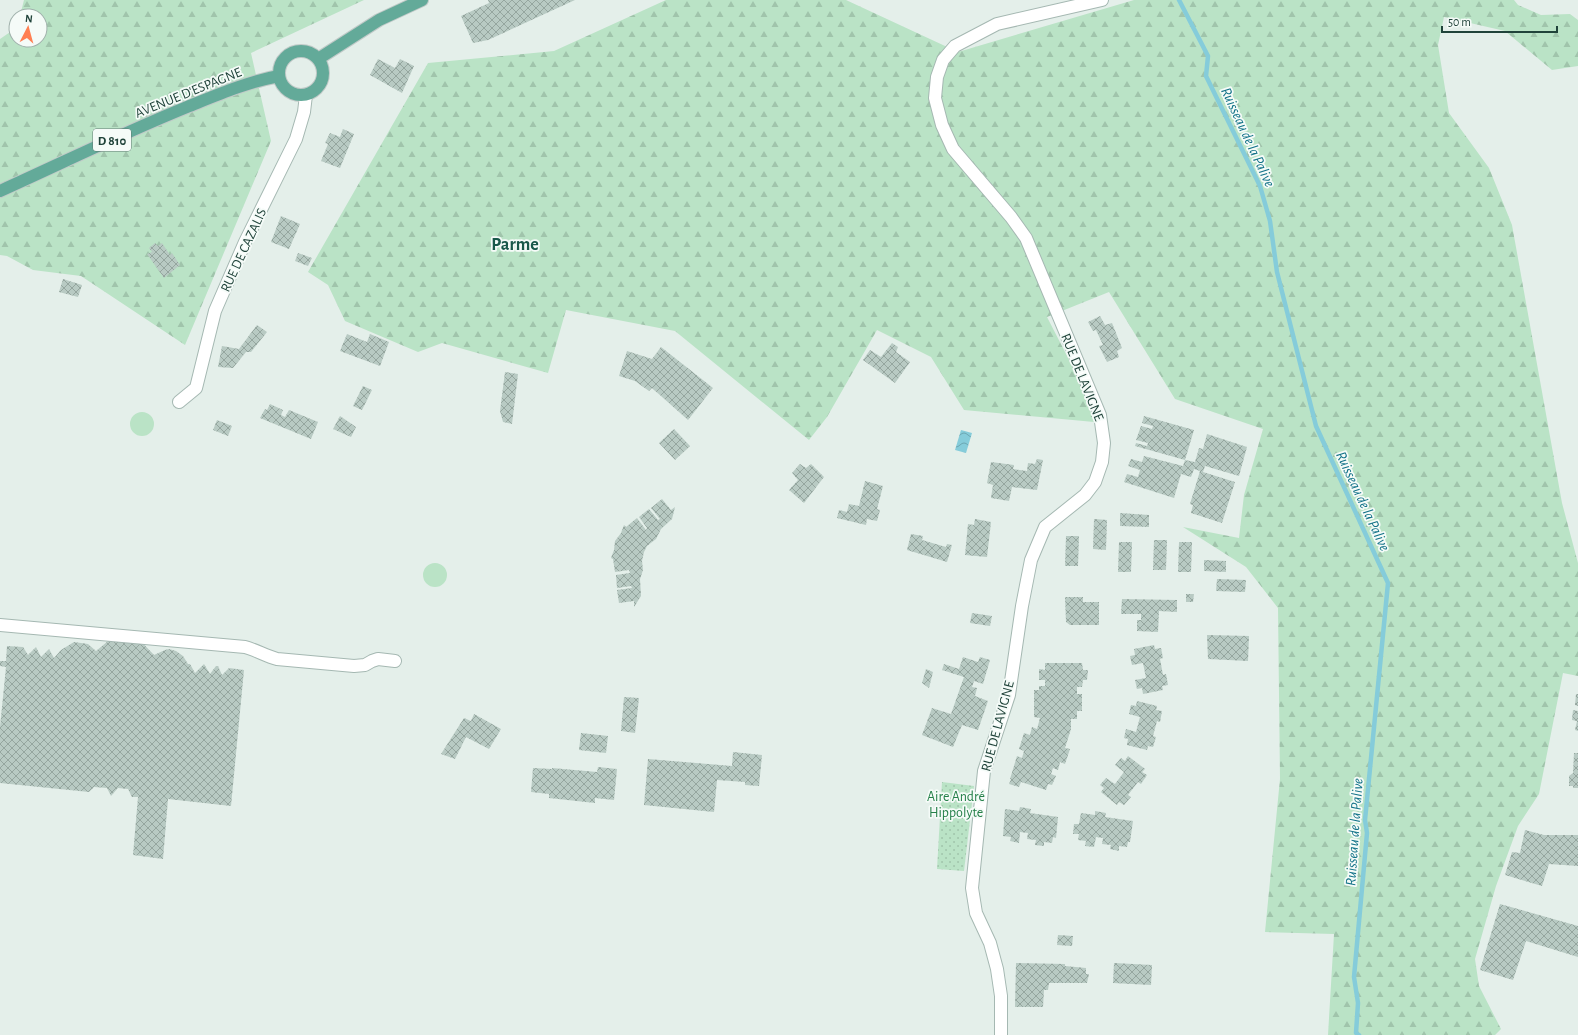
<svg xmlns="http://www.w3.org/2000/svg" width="1578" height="1035" viewBox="0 0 1578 1035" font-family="'Alegreya Sans',sans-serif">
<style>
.grass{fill:#bae3c6}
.forest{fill:url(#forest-firs)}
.park{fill:url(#park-dots)}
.water{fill:url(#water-waves)}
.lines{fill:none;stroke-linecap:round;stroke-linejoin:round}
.stream{stroke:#85ccda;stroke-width:4.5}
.building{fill:url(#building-cross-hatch)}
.street-casing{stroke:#a5b8b2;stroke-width:14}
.primary-casing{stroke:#c1cac8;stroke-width:14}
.street{stroke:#fff;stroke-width:12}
.primary{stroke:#63aa99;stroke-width:12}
.labels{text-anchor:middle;stroke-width:3.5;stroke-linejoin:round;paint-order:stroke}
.shield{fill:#f5fbf8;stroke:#607a73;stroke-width:1}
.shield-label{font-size:13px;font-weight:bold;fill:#20433a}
.street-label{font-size:14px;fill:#20433a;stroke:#f5fbf8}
.park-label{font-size:14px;fill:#258049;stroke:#f5fbf8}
.water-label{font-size:15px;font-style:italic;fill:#127288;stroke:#f5fbf8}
.district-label{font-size:18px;font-weight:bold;fill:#19584a;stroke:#f5fbf8}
</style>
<defs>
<pattern id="forest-firs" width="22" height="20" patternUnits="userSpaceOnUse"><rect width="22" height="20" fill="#bae3c6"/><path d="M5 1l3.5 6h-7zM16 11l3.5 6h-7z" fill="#a0c4ab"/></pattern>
<pattern id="park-dots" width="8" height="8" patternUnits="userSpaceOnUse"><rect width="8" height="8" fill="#bae3c6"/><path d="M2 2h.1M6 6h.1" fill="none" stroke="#a0c4ab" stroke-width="1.8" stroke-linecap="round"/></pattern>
<pattern id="water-waves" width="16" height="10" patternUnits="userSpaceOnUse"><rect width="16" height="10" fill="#85ccda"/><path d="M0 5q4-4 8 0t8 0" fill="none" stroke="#6ca7b2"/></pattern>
<pattern id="building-cross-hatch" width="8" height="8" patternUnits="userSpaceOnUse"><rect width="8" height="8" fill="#b8cac3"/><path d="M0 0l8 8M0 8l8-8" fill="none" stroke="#95a69f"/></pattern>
</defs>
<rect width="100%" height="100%" fill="#e4efea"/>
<path class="grass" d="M130 424a12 12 0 1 1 24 0a12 12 0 1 1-24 0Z
M423 575a12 12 0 1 1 24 0a12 12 0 1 1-24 0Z"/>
<path class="forest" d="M24 0H364L251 53 271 141 185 345 81 276 33 270 7 256 0 255V39L16 28V40H40V16H20Z
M666 0H846L958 52 1134 0H1514L1518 5 1541 15 1570 14 1578 20V66L1552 70 1505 31 1444 17 1438 45 1449 113 1489 168 1512 225 1562 503 1578 563V676L1563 673 1539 794 1518 826 1496 886 1475 959 1479 986 1501 1029 1495 1035H1328L1334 934 1265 932 1280 779 1278 608 1246 567 1183 527 1239 538 1244 495 1263 429 1175 399 1109 292 1047 317 1080 381 1094 422 964 410 931 357 877 330 827 417 809 440 675 331 566 310 548 373 442 343 418 352 345 321 328 285 308 272 428 63 554 51Z"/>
<path class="park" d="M942 782 974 786 964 871 937 869Z"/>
<path class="water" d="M961 430 972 433 966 453 955 450Z"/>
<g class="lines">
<path class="stream" d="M1179 0 1208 56 1206 76 1260 186 1270 221 1277 272 1316 426 1388 583 1365 820 1367 833 1354 977 1358 1003 1356 1033 1359 1035"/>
</g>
<path class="building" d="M488 0H575L488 40 473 43 461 16 489 3Z
M378 59 395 68 400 59 414 66 402 93 370 75Z
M343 129 354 134 340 168 321 161 328 144 325 143 330 133 340 137Z
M281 216 300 224 289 249 271 242Z
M155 243 158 246 162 243 170 255 172 253 180 265 164 278 147 254 152 252 149 248Z
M298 253 312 258 308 266 295 261Z
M63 279 82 285 78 297 59 292Z
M1100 316 1105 325 1112 323 1122 348 1117 351 1119 357 1107 362 1099 346 1103 345 1096 330 1093 331 1088 322Z
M257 325 267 332 251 352H246L233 368 218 367 222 346 239 349Z
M347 334 367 342 370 334 389 342 380 366 340 351Z
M892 343 898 347 896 352 910 362 895 383 863 360 870 350 881 357Z
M661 347 713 388 688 420 652 388 649 391 635 381 619 376 627 351 652 359Z
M505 372 518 374 512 424 503 422 500 411Z
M363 386 372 390 362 410 353 406Z
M270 404 283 410 281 415 285 417 289 410 318 422 311 439 260 418 265 409 267 410Z
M340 416 356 427 351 437 333 429Z
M1144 416 1194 430 1185 460 1195 462 1199 448 1203 449 1207 434 1247 447 1239 476 1205 466 1203 472 1235 482 1222 523 1191 513 1193 505 1190 504 1200 471 1194 469 1191 477 1181 474 1174 498 1124 482 1127 474 1138 477 1140 470 1128 466 1131 459 1142 462 1144 456 1183 466 1185 460 1135 446 1136 443 1147 446 1148 443 1136 440 1141 426 1152 429 1153 426 1142 423Z
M217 420 232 426 228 436 213 430Z
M674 429 690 446 675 460 659 443Z
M1037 459 1043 460 1037 490 1012 487 1009 501 991 498 993 485 987 483 991 462 1014 465 1013 469 1027 471 1028 463 1035 464Z
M800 464 806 468 811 464 824 477 804 503 789 490 798 480 792 473Z
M865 481 883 486 877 509 880 510 877 521 867 519 866 525 837 518 839 510 847 512 849 504 859 506Z
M662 499 671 510 675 507 672 519 661 529 656 539 647 546 644 552 642 561 643 570 640 579 641 596 634 607V601L619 603 617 590 632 588 631 586 617 588 616 575 630 573 629 570 615 572 613 559 611 558 614 550 615 541 621 533 624 525 626 527 637 518 646 530 647 528 639 517 649 509 658 520 660 519 651 508Z
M1120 513 1149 515V527L1120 526Z
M975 519 991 522 987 557 965 555 968 524 974 525Z
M1094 519 1107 520 1106 550 1093 549Z
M911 534 923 536 922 540 946 547 947 544 952 545 947 562 907 550Z
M1066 536H1079L1078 566H1065Z
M1154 540H1167L1166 570H1153Z
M1119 542H1132L1131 572H1118Z
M1179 542H1192L1191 572H1178Z
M1204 560 1226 561V572L1204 571Z
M1217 579 1246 580 1245 592 1216 591Z
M1186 594H1194L1193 602H1186Z
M1065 597H1083V602H1099V625H1070L1066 622Z
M1122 599 1177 600V612L1159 611 1158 632 1137 631V620H1141V614H1121Z
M972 613 992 616 990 626 970 623Z
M119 632 133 633 154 655 165 650 169 649 176 651 183 656 188 664H190L195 673 204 664 210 674 216 666H218L222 675 229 668 244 670 231 806 168 799 163 859 133 855 138 797H132L128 789 118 788 111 796 107 788 94 787 89 792 0 783V727L6 667 0 666V661H6L7 646 23 647 28 655 36 647 41 657 49 649 54 658 61 650 74 642 88 644 96 651Z
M1207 635 1249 636 1248 661 1208 659Z
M1154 645 1155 649 1161 648 1163 658 1160 659 1163 675 1166 674 1168 685 1162 686 1163 690 1143 694 1142 688 1137 689 1135 680 1146 678 1143 663 1132 665 1130 656 1135 655 1134 649Z
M963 657 978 662 980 657 990 660 983 684 974 681 972 687 977 688 975 696 988 701 978 730 962 725 953 747 922 735 932 708 951 714 964 677 942 670 944 664 959 669Z
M1045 663H1082L1083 670H1088L1087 680H1083L1082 687H1077V694H1082V711H1077V719H1071V729L1065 748 1070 749 1065 764 1060 762 1058 770 1053 768 1051 774 1056 776 1052 785 1048 784 1046 790 1021 782 1019 787 1009 784 1011 779H1010L1017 756 1022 758 1024 751 1019 749 1024 733 1030 735 1032 727 1037 729 1040 718 1034 717V690H1039V686H1045V680H1039V669L1045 670Z
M926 669 933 672 929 688 922 683Z
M1576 694H1578V706L1575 705Z
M624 697 639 698 635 733 621 731Z
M1137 701 1157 706 1156 710 1162 711 1160 722 1157 721 1153 736 1156 737 1153 747 1148 746 1147 750 1127 745 1128 739 1124 738 1126 729 1136 732 1140 717 1129 714 1131 705 1136 706Z
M1573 710 1578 711V731L1575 730 1577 721 1572 720Z
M474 714 501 729 489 749 466 737 455 759 441 754 464 718 471 721Z
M581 733 608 736 606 753 579 750Z
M733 752 762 755 759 786 745 785V782L717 780 714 812 644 805 648 759 732 766Z
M1574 753H1578V788H1573V786H1569V776L1573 773Z
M1128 756 1145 769 1142 772 1147 775 1141 784 1138 782 1128 795 1131 797 1124 805 1119 802 1117 805 1101 792 1104 788 1100 785 1106 778 1115 784 1124 772 1115 765 1121 758 1125 761Z
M598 767 617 769 614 800 595 798V803L549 798V794L531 792 533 768 552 769V768L597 772Z
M1020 807 1031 809 1030 813 1058 817 1056 838 1053 837 1052 843 1044 842V846L1035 845 1036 840 1027 839 1028 833 1020 832 1019 843 1010 841 1011 837 1003 836 1005 809 1019 811Z
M1095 811 1106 813 1105 817 1133 821 1130 842H1128L1127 847 1119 846V851L1110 849 1111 845 1102 844 1103 838 1096 837 1094 847 1085 846 1086 841 1078 840 1079 834H1073L1074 824H1079L1081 813 1095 815Z
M1525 830 1544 835H1578V866L1549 864 1542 886 1505 875 1512 852 1520 853Z
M1500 904 1578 926V957L1526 941 1513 980 1480 970Z
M1058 935 1073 936 1072 946 1057 945Z
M1016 963 1065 964V966L1086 968V974H1089L1087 983H1049L1048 990H1044L1043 1007H1015Z
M1114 963 1152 965 1151 985 1113 983Z"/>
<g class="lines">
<defs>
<path id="street" d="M179 402 196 388 215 311 245 242 296 139 304 112 306 95
M0 625 245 647C256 650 266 656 277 659L354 666 365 665 372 661 378 659 395 661
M1001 1035V996L997 969 990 943 976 913 972 888 984 771 1009 695 1022 606 1031 560 1045 527 1085 495 1095 482 1102 462 1104 443 1100 415 1026 238 1011 217 953 149 942 125 935 98 937 77 943 60 955 46 997 24 1102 0"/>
<path id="primary" d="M279 73a22 22 0 1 1 44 0a22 22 0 1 1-44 0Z
M318 59 379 20 422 0
M0 191C62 163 123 133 187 107 217 95 247 82 279 76"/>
</defs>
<use href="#street" class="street-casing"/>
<use href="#primary" class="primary-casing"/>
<use href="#street" class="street"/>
<use href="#primary" class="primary"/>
</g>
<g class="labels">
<rect class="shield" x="93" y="129" width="38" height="22" rx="3"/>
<g class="shield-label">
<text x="112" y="145">D 810</text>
</g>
<g class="street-label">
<text transform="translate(188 92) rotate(-22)" y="5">AVENUE D'ESPAGNE</text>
<text transform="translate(243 250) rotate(-65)" y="5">RUE DE CAZALIS</text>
<text transform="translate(1083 377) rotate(68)" y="5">RUE DE LAVIGNE</text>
<text transform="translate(997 726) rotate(-75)" y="5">RUE DE LAVIGNE</text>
</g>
<g class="park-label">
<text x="956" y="801">Aire André<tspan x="956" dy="16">Hippolyte</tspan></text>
</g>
<g class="water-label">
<text transform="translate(1248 137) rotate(65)" y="5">Ruisseau de la Palive</text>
<text transform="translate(1363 501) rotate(65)" y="5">Ruisseau de la Palive</text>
<text transform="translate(1354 832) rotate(-86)" y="5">Ruisseau de la Palive</text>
</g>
<g class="district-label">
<text x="515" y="250">Parme</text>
</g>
</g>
<g transform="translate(28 28) rotate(6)"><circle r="19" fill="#f5fbf8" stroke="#a0b1ac"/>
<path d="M0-3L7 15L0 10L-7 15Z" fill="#ff7f52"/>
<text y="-6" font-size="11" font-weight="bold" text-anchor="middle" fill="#20433a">N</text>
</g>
<path d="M1442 26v6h115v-6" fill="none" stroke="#20433a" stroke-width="2"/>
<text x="1448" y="26" font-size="12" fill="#20433a" stroke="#f5fbf8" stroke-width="3" paint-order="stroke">50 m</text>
</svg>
